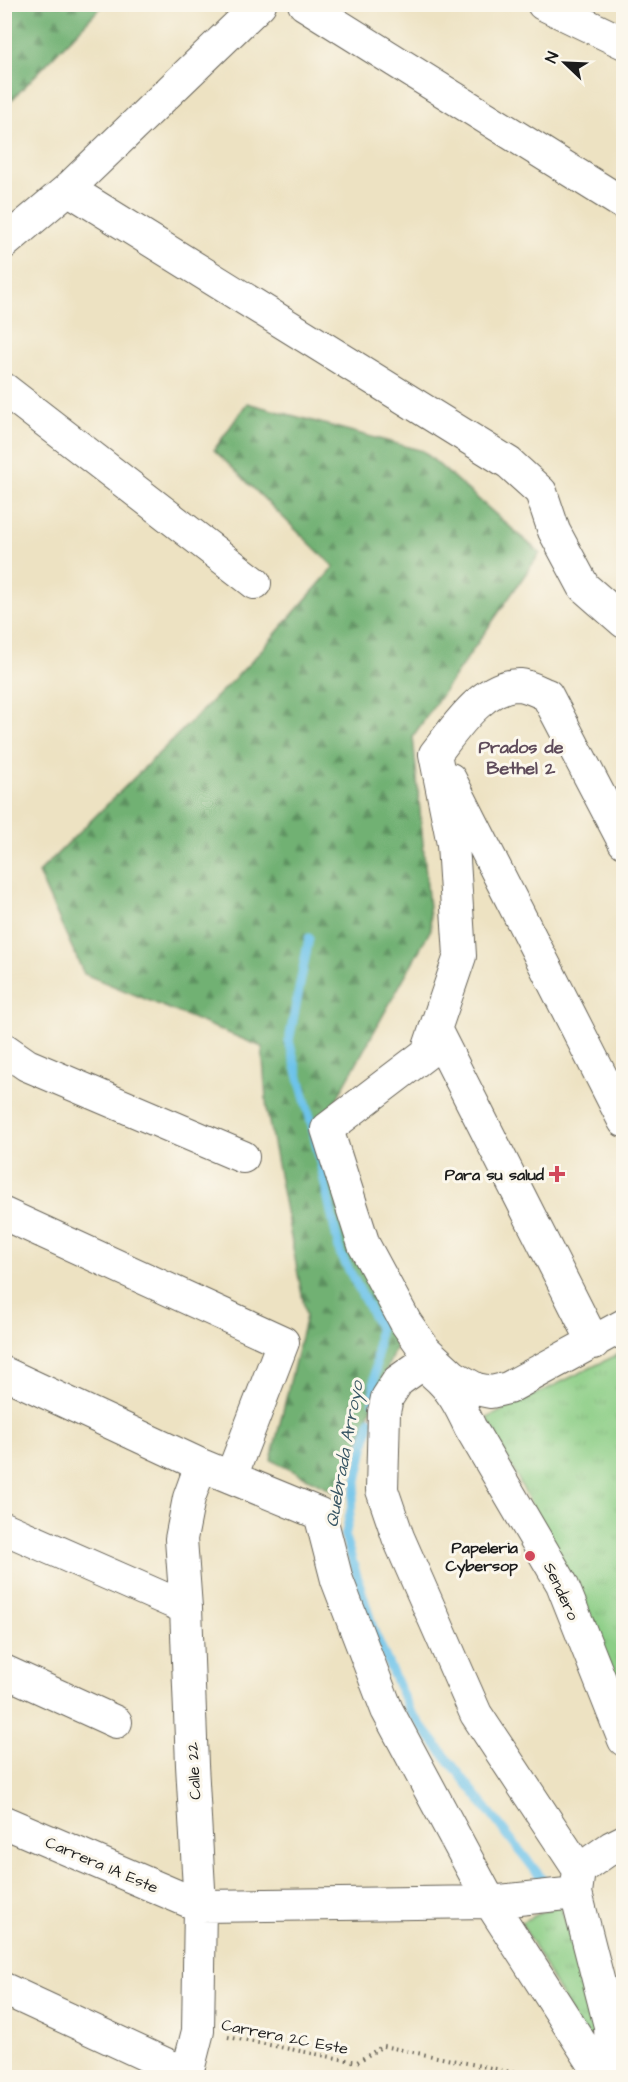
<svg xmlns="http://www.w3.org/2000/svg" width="628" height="2082" viewBox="0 0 628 2082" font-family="'Architects Daughter',sans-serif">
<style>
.forest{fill:url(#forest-firs);stroke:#466648;stroke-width:1.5}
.park{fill:url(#park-tufts);stroke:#547551;stroke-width:1.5}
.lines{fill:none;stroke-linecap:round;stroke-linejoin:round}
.stream{stroke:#6dc3ea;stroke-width:9}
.minor-casing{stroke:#656156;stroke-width:34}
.path{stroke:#656156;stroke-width:4;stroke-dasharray:1.5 4.5;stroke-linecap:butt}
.minor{stroke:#fff;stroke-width:32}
.poi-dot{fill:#d1495b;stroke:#fbf7ec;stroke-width:2}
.labels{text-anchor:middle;stroke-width:6;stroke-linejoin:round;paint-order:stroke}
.poi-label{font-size:16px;font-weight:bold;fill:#1c1c1c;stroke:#fbf7ec;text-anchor:end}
.street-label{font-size:16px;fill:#1c1c1c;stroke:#fbf7ec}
.neighbourhood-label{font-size:18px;font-weight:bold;fill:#5e4b5a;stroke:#fbf7ec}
.water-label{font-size:18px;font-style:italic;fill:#385664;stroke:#fbf7ec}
</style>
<defs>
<pattern id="forest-firs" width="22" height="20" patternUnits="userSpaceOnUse" patternTransform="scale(1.5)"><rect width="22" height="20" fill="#71b173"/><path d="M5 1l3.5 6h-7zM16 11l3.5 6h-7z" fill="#5c8f5e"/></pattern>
<pattern id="park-tufts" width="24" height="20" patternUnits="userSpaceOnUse" patternTransform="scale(1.5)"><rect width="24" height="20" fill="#8cce86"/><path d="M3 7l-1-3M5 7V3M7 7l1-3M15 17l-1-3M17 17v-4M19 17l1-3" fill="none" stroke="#78b073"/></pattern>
</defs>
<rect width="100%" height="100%" fill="#fbf7ec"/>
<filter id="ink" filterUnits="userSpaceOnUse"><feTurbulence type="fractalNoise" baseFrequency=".0167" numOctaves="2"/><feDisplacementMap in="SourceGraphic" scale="12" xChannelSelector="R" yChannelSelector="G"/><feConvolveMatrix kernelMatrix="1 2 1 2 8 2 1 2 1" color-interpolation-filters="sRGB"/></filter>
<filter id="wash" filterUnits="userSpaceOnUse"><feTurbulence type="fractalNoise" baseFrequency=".008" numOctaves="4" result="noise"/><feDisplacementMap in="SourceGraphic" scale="24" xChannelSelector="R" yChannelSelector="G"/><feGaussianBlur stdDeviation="1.35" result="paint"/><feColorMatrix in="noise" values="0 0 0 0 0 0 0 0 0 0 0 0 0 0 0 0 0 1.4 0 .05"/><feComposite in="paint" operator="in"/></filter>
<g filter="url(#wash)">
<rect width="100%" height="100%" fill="#ede2c2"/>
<path class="forest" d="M5 4 103 5 5 107 4 5Z
M247 403 423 451 540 553 413 736 431 929 325 1120 396 1346 338 1493 271 1460 306 1316 267 1112 262 1047 84 974 38 873 250 663 334 567 214 450Z"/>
<path class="park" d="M623 1352 624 1685 619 1688 580 1600 487 1418Z
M560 1904 596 2015 599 2065 521 1922Z"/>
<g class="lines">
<path class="stream" d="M309 938 289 1041 312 1125 340 1253 379 1327 373 1401
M370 1420 345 1537 374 1631 409 1710 550 1889"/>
</g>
</g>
<g filter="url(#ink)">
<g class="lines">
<defs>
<path id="minor" d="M304 4 624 204
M543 4 624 43
M68 189 509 463 541 492 554 531 584 587 624 622
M4 243 68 189 260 4
M4 389 255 583
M450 779 624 1121
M624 842 547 695C539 692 529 686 520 685 483 684 455 729 435 754L453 844 460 956 427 1053 327 1129 364 1245 406 1323 425 1350 453 1376 476 1389 491 1392 508 1388 624 1325
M436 1031 594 1343
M4 1049 27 1065 243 1157
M4 1214 283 1342 231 1477
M432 1357 398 1381 387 1398 384 1412 382 1490 398 1537 476 1714 579 1870
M4 1373 201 1465 320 1514 337 1580 387 1710 490 1902 603 2078
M434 1374C452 1389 460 1406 470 1427L562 1584 624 1740
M4 1528 186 1608
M4 1671 116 1722
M4 1822 200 1906 490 1902 576 1893
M4 1989 187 2074
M186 2078 198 2031 200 1906 192 1765 186 1608 181 1539 189 1498 201 1465
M612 2078 610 2026 576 1893 579 1870 612 1847 624 1841"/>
</defs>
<use href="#minor" class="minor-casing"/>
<path class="path" d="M228 2037 357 2062 383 2046 540 2078"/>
<use href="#minor" class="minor"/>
</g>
</g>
<g class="poi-dot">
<path d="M554 1165h6v6h6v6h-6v6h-6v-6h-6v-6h6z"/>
<circle cx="530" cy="1556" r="6"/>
</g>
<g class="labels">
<g class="poi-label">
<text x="544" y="1180">Para su salud</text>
<text x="518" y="1553">Papeleria<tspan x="518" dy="18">Cybersop</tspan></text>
</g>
<g class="street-label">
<text transform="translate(562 1591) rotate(65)" y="6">Sendero</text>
<text transform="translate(193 1771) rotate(-93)" y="6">Calle 22</text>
<text transform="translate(102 1864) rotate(23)" y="6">Carrera 1A Este</text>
<text transform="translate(285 2036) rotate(11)" y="6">Carrera 2C Este</text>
</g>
<g class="neighbourhood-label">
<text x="521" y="753">Prados de<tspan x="521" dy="21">Bethel 2</tspan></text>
</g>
<g class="water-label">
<text transform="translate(344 1454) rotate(-80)" y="6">Quebrada Arroyo</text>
</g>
</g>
<rect width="628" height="2082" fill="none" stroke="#fbf7ec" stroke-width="24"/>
<g transform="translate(565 63) rotate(293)" stroke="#fbf7ec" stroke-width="4.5" paint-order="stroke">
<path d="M0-4.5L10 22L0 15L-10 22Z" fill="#1c1c1c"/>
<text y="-9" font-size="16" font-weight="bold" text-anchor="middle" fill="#1c1c1c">N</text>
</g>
</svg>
